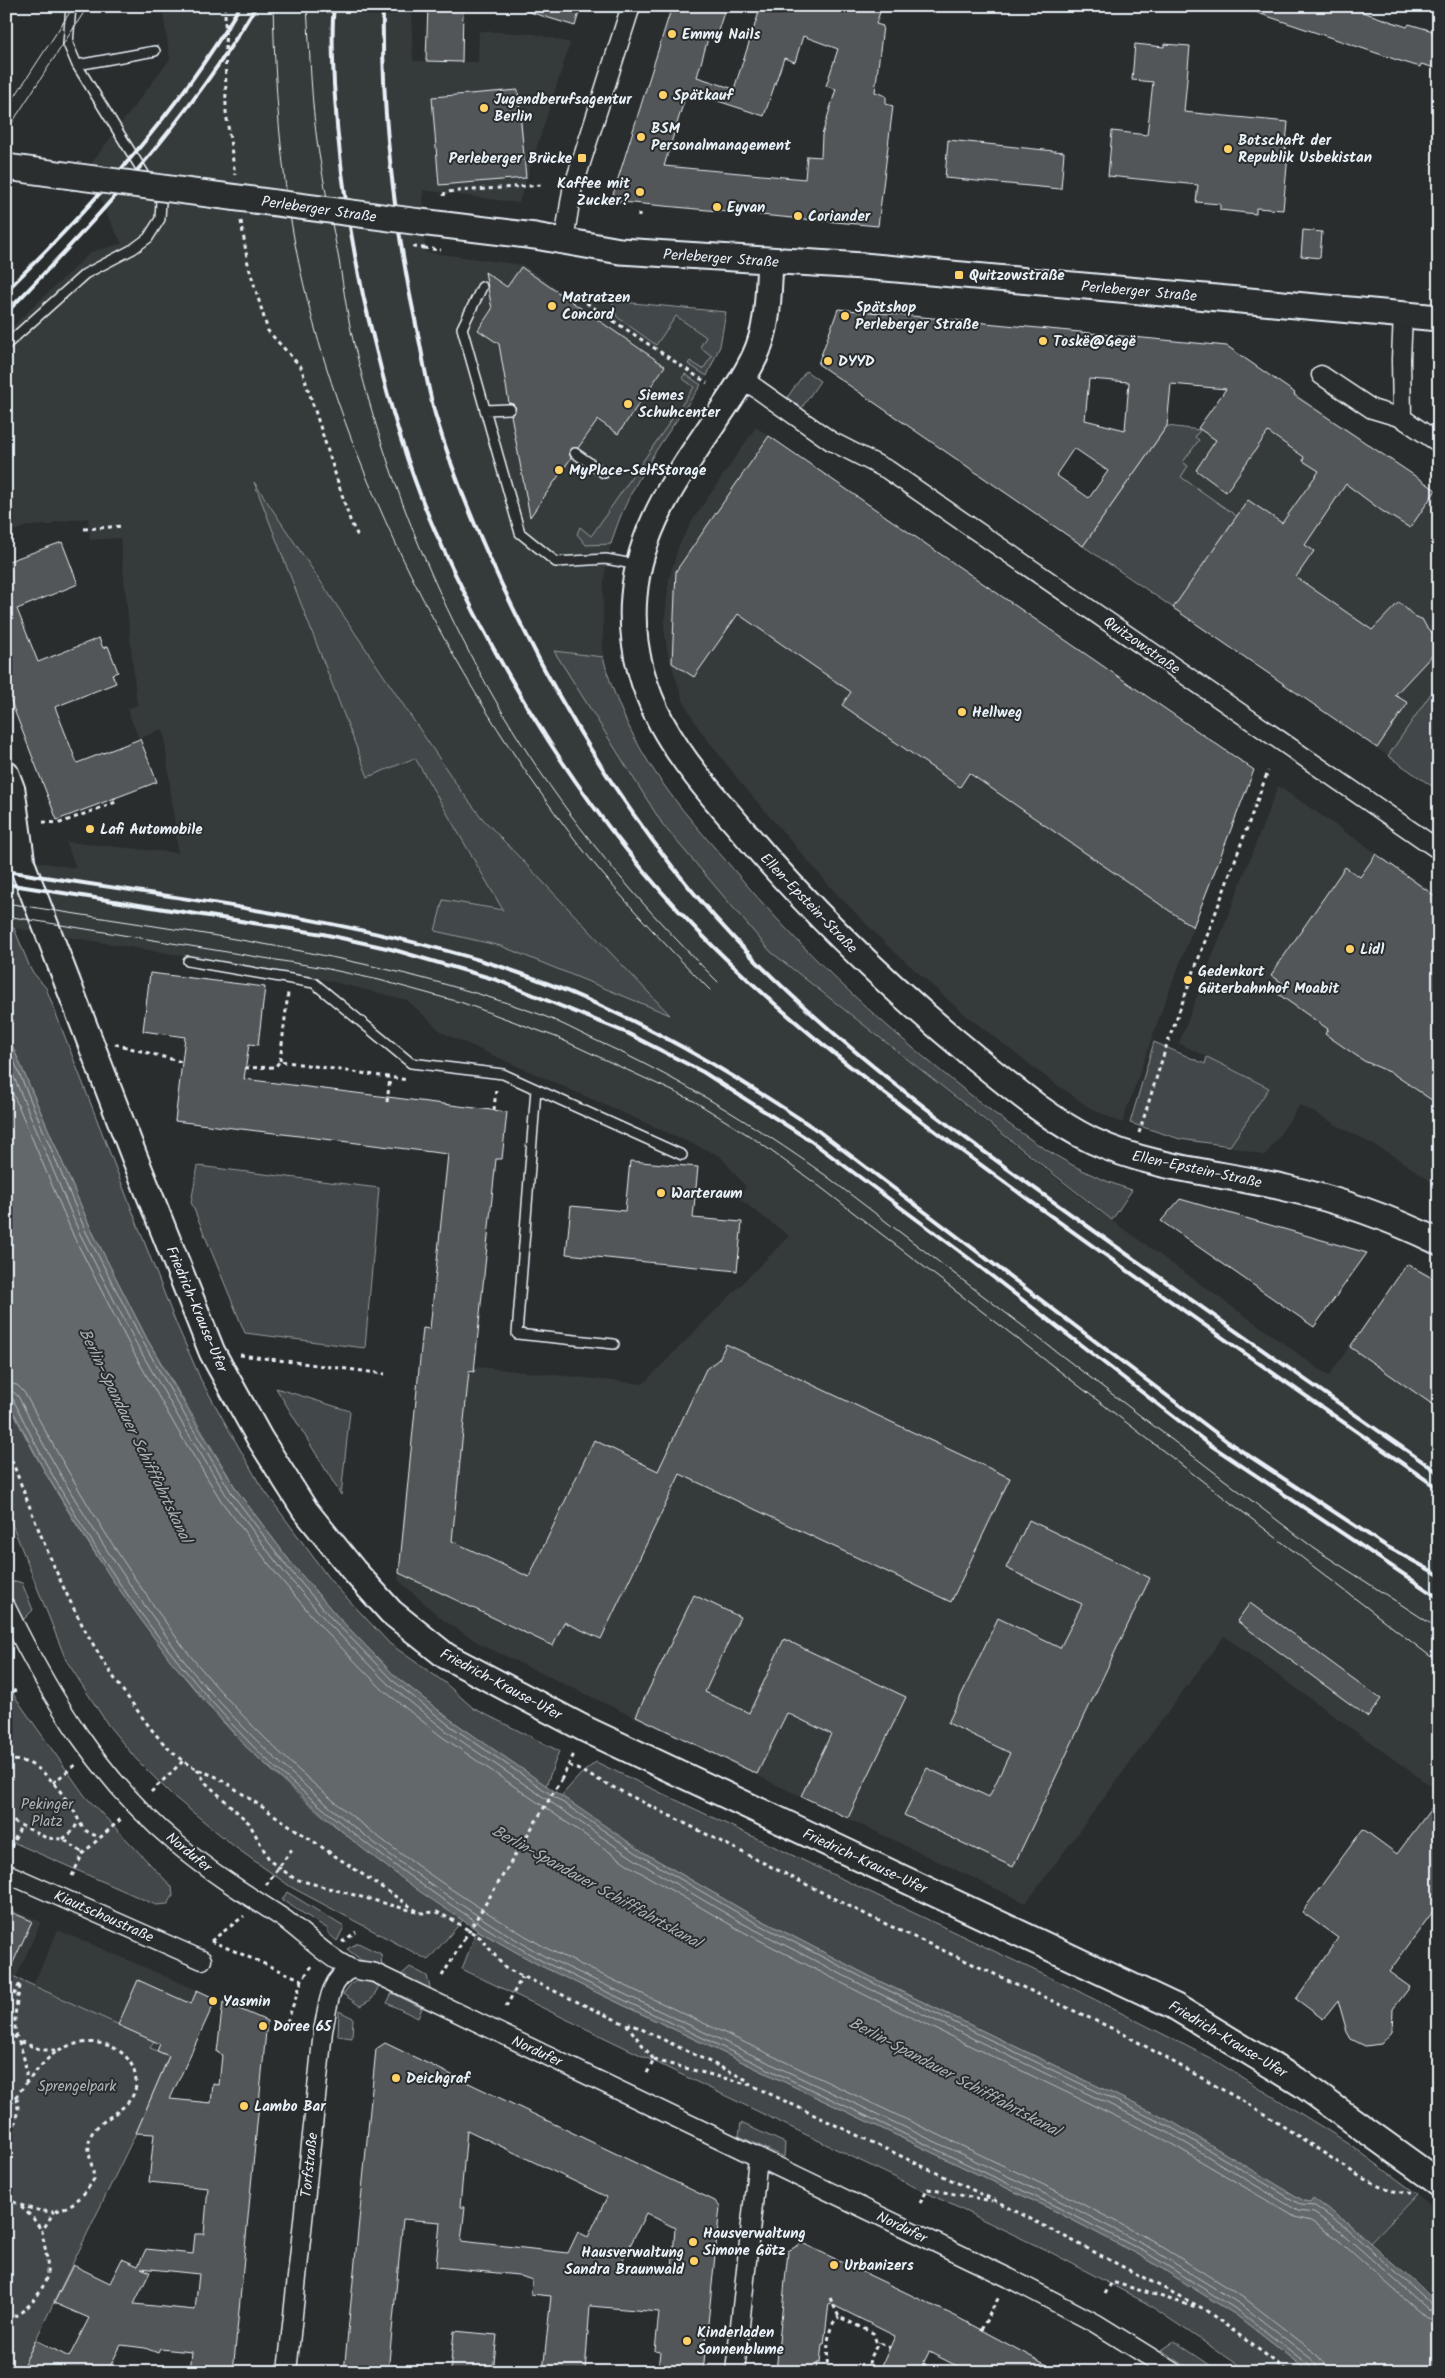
<svg xmlns="http://www.w3.org/2000/svg" width="1445" height="2378" viewBox="0 0 1445 2378" font-family="Kalam,sans-serif">
<style>
.built{fill:#363a3b;fill-rule:evenodd}
.green{fill:#424648;stroke:#959ca0}
.water{fill:#63686b;stroke:#989fa3}
.lines{fill:none;stroke-linecap:round;stroke-linejoin:round}
.shore{stroke:#b3bac0;stroke-width:1}
.building{fill:#535759;stroke:#e8f1f8;fill-rule:evenodd}
.lane-casing{stroke:#e8f1f8;stroke-width:12}
.street-casing{stroke:#e8f1f8;stroke-width:21}
.secondary-casing{stroke:#e8f1f8;stroke-width:29}
.path{stroke:#e8f1f8;stroke-width:3;stroke-dasharray:4 4;stroke-linecap:butt}
.lane{stroke:#2a2d2e;stroke-width:9}
.street{stroke:#2a2d2e;stroke-width:18}
.secondary{stroke:#2a2d2e;stroke-width:25}
.tram{stroke:#e8f1f8;stroke-width:1}
.rail{stroke:#e8f1f8;stroke-width:4}
.secondary-bridge-casing{stroke:#e8f1f8;stroke-width:29;stroke-linecap:butt}
.path-bridge{stroke:#e8f1f8;stroke-width:3;stroke-dasharray:4 4;stroke-linecap:butt}
.secondary-bridge{stroke:#2a2d2e;stroke-width:25}
.poi-dot{fill:#ffd166;stroke:#2a2d2e;stroke-width:2}
.labels{text-anchor:middle;stroke-width:4;stroke-linejoin:round;paint-order:stroke}
.poi-label{font-size:15px;font-weight:bold;fill:#e8f1f8;stroke:#2a2d2e;text-anchor:start}
.street-label{font-size:15px;fill:#e8f1f8;stroke:#2a2d2e}
.park-label{font-size:15px;fill:#aeb5ba;stroke:#2a2d2e}
.water-label{font-size:16px;font-style:italic;fill:#acb3b9;stroke:#2a2d2e}
</style>
<rect width="100%" height="100%" fill="#2a2d2e"/>
<filter id="ink" filterUnits="userSpaceOnUse"><feTurbulence type="fractalNoise" baseFrequency=".02" numOctaves="2"/><feDisplacementMap in="SourceGraphic" scale="10" xChannelSelector="R" yChannelSelector="G"/><feConvolveMatrix kernelMatrix="1 2 1 2 8 2 1 2 1" color-interpolation-filters="sRGB"/></filter>
<g filter="url(#ink)">
<path class="built" d="M162 6H411L413 61 478 62 479 31 534 34 570 43 519 203 423 190 425 252 523 265 570 298 726 312 720 346 707 376 647 464 629 496 615 530 607 558 603 590V657L555 652 771 952 1090 1205 1329 1376 1408 1262 1439 1280V1792L1224 1636 1026 1903 480 1644 442 1619 398 1580 420 1361 643 1384 789 1236 738 1198 746 1187 720 1156 443 1033 407 1000 310 976 6 927V857L76 868 66 842 178 853 164 733 161 729 139 739 127 709 137 705 120 538 90 540 88 518 55 522 51 525 27 526 6 534V333L91 252 121 244 123 246 105 211 90 165 170 59ZM256 484 459 788 482 818 669 1014 501 946 435 931 503 911 414 757 368 777Z
M1264 372 1439 492V791L1083 546 1198 428 1216 440Z
M756 427 1254 770 1160 1015 1122 1123 1090 1108 1042 1074 963 1013 887 945 834 891 741 783 698 727 683 700 668 654 664 628 669 579 679 545 694 518Z
M1278 786 1439 896V1187L1394 1156 1300 1105 1265 1156 1230 1146 1269 1088 1179 1043Z
M6 1907 41 1922 16 1977 6 1973Z
M58 1930 197 1990 169 2056 150 2048 154 2041 33 1985Z
M1417 2194 1439 2213V2304L1370 2243Z"/>
<path class="green" d="M612 301 726 312 720 346 707 376 688 364 690 361 703 369 712 356 700 347 706 337 676 316 656 345 617 317Z
M806 371 820 381 801 409 786 399Z
M685 374 701 385C667 435 628 484 611 544L586 545 577 534 580 527 591 536 594 532 694 387 682 378Z
M1167 426 1200 430 1195 437 1199 440 1183 462 1188 466 1181 477 1238 517 1233 521 1175 609 1083 546Z
M254 482 459 788 482 818 670 1015 501 946 435 931 443 900 503 910 415 758 368 777Z
M554 651 603 657C613 695 628 729 649 763 675 805 713 845 745 883 812 961 887 1029 967 1092 1018 1132 1069 1171 1132 1190L1112 1220 771 952 663 825Z
M1436 686 1439 688V791L1388 756Z
M6 927 14 928 31 970 46 988 173 1316 201 1380 259 1483 330 1580 390 1644 444 1682 473 1708 559 1751 546 1786 451 1720 395 1676 337 1616 292 1564 238 1492 147 1339 91 1229 6 1031Z
M1154 1042 1205 1064 1207 1057 1269 1088 1230 1146 1180 1139 1130 1123Z
M198 1166 379 1188 365 1348 245 1333 191 1202Z
M276 1388 350 1411 341 1495Z
M6 1397C42 1474 88 1546 137 1614 171 1661 206 1707 248 1748 314 1812 386 1870 463 1920L428 1960 291 1887 235 1847 173 1796 136 1759 108 1725 66 1660 6 1509Z
M16 1581 22 1583 33 1610 19 1624 6 1590V1585Z
M6 1679 15 1697 85 1796 172 1887 173 1896 168 1904 156 1905 6 1839Z
M596 1762 1076 1990 1214 2060 1348 2143 1417 2194 1370 2243 1349 2224 1313 2199 1310 2202 1304 2201 1174 2123 871 1977 748 1913 643 1852 561 1796 581 1774Z
M287 1892 344 1927 337 1941 328 1933V1929L282 1900Z
M477 1930 539 1965 1057 2212 1145 2258 1236 2315 1309 2372H1249L1146 2303 1054 2254 462 1969Z
M358 1943 381 1954 382 1968 361 1960 347 1949Z
M410 1967 427 1976 431 1991 400 1976Z
M6 1973 154 2041 150 2048 169 2056 136 2133 20 2372 6 2371Z
M361 1979 379 1986 372 1999 360 2006 343 1994 351 1984Z
M392 1993 422 2008 418 2018 387 2003Z
M339 2011 353 2018 352 2038 338 2036Z
M741 2123 785 2143 784 2157 739 2136Z
M1174 2341 1216 2369 1215 2372H1195L1161 2350Z"/>
<path class="water" d="M6 1031 91 1229 147 1339 193 1419 238 1492 292 1564 337 1616 395 1676 451 1720 643 1852 748 1913 871 1977 1174 2123 1304 2201 1310 2202 1313 2198 1349 2224 1439 2304V2372H1309L1236 2315 1145 2258 1057 2212 539 1965 477 1930 419 1891 358 1845 246 1747 170 1660 111 1578 46 1474 6 1397Z"/>
<g class="lines">
<path class="shore" d="M6 1042 86 1232 143 1342 188 1421 233 1495 288 1568 333 1620 392 1680 449 1725 641 1856 745 1917 869 1981 1172 2128 1301 2205 1315 2206 1346 2228 1433 2306 1439 2308
M6 1058 80 1234 137 1345 183 1425 228 1498 283 1571 329 1624 388 1684 445 1730 637 1861 742 1923 866 1987 1169 2133 1298 2211 1314 2213 1342 2233 1430 2311 1439 2314
M6 1077 74 1237 131 1348 177 1429 222 1502 278 1576 323 1629 383 1690 441 1736 633 1868 738 1929 863 1994 1165 2140 1295 2217 1311 2221 1337 2239 1425 2317 1439 2322
M6 1383 17 1385 24 1392C66 1470 107 1540 158 1612 171 1629 183 1648 198 1665 294 1781 417 1874 548 1949L1065 2195 1153 2241 1247 2300 1319 2356 1325 2364 1326 2372
M6 1390 12 1391 18 1396C56 1471 99 1542 148 1610 163 1630 176 1652 192 1671 291 1787 413 1880 544 1956L1062 2202 1150 2248 1243 2306 1314 2361 1318 2372
M6 1397 13 1399C73 1524 153 1643 249 1742 271 1765 295 1785 319 1805 390 1865 461 1915 542 1961L1059 2208 1147 2253 1239 2311 1310 2366 1312 2372"/>
</g>
<path class="building" d="M428 6H463L462 62 426 61Z
M524 6H581L575 26 523 10Z
M672 6H726L716 37 709 35 697 77 734 89 761 6H882L876 24 883 26 875 92 886 96V104L893 106 878 226 611 201ZM803 36 838 49 826 86 836 89 822 135 821 157 807 156 805 179 664 166 687 91 764 116 784 58 795 62Z
M1250 6H1345L1407 27 1409 24 1433 31 1432 33 1439 35V69L1421 64 1420 67 1397 60 1249 10Z
M1135 44 1164 47V44L1190 46 1184 112 1288 122 1285 154 1288 155 1283 210 1256 208V214L1220 210V204L1196 202 1198 185 1108 176 1112 131 1147 135 1153 82 1132 80Z
M518 90 526 178 439 185 432 97Z
M948 140 1064 152 1061 189 945 178Z
M1303 230 1322 232 1320 258 1301 256Z
M521 267 665 366 618 434 598 420 578 448 570 449 569 453 571 458 530 517 511 415 516 408 513 404 509 403 499 344 478 330 492 309 485 272 507 287Z
M838 309 1227 346 1295 393 1294 395 1436 490 1410 528 1382 511 1346 484 1305 545 1314 551 1296 577 1372 630 1399 602 1416 618 1422 619 1427 628 1439 639V648L1395 695 1408 703 1377 748 1173 608 1248 500 1282 523 1319 471 1303 461 1304 457 1268 432 1226 492 1196 470 1216 440 1198 428 1226 389 1171 384 1167 426 1083 546 818 364ZM1089 379 1129 382 1125 430 1085 420ZM1074 448 1108 471 1089 498 1056 475Z
M769 436 1254 770 1193 927 969 773 960 787 842 705 851 692 738 614 694 677 672 663 676 571Z
M62 542 78 584 17 609 38 662 99 638 103 648 108 646 118 672 112 674 116 683 55 707 77 763 140 739 157 782 57 820 6 689V562Z
M1376 854 1439 899V1105L1392 1073 1364 1061 1325 1034 1328 1029 1278 994 1285 985 1271 975 1345 867 1360 877Z
M150 973 265 987 258 1045 249 1044 244 1079 507 1112 502 1159H496L474 1372 469 1371 452 1541 529 1577 594 1440 658 1471 706 1369 719 1359 726 1344 1010 1478 951 1602 680 1474 601 1639 564 1622 553 1646 399 1573 423 1328 430 1329 448 1154 175 1121 185 1037 143 1031Z
M630 1161 698 1167 693 1218 742 1222 737 1271 566 1254 571 1206 625 1211Z
M1180 1199 1367 1253 1314 1327 1161 1221Z
M1407 1264 1439 1282V1409L1350 1347Z
M1029 1520 1150 1578 1013 1867 904 1815 927 1768 989 1797 1010 1753 948 1723 998 1618 1060 1648 1082 1604 1006 1568Z
M694 1595 740 1617 705 1692 749 1713 784 1639 906 1697 848 1818 801 1796 831 1734 787 1713 757 1774 636 1716Z
M1250 1603 1381 1699 1368 1717 1237 1621Z
M1439 1798V1903L1389 1972 1410 1987 1393 2009 1392 2032 1381 2044 1365 2046 1351 2039 1347 2032 1338 2000 1323 2019 1296 1999 1338 1938 1302 1912 1363 1829 1397 1854Z
M6 1910 32 1921 6 1978Z
M138 1980 191 2004 197 1990 216 1999 170 2099 211 2103 213 2084 219 2085 222 2055 217 2052 223 2002 267 2021 233 2372H190L192 2352 160 2349 158 2353 145 2348 121 2345 107 2372H20L36 2340 69 2357 89 2318 54 2303 73 2265 110 2283 122 2259 138 2266 146 2249 193 2254 195 2234H204L208 2188 149 2182 154 2134 136 2133 169 2056 157 2051 160 2044 118 2025ZM141 2268 199 2274 195 2310 134 2304 150 2272Z
M385 2043 715 2201 720 2207 703 2372H662V2368H658L660 2352 655 2351 659 2312 590 2306 585 2372H543L551 2296 531 2294 532 2280 518 2275 436 2267 440 2222 403 2219 388 2372H344L376 2049ZM467 2130 607 2197 588 2237 578 2232 568 2253 461 2241 465 2207H460ZM646 2213 675 2228 672 2270 621 2264Z
M802 2243 955 2316 1060 2372H969L929 2352 919 2372H879L895 2336 829 2303 824 2344H822L820 2363H817L816 2372H776L788 2251Z
M454 2331 497 2335 493 2372H450Z"/>
<g class="lines">
<defs>
<path id="lane" d="M77 65 155 51
M482 287 462 328 520 533 556 562 606 559 638 565
M6 345 85 274 133 249 148 238 160 219 161 201 77 65 68 44 71 6
M485 410 510 409
M575 453 604 473
M188 961 314 983 411 1063 503 1074 536 1089 517 1334 614 1344
M536 1089 682 1155"/>
<path id="street" d="M564 240 572 191 631 6
M1321 375 1372 409 1402 418 1439 443
M743 379 831 441 888 470 1439 850
M1402 418 1401 359 1403 315
M6 1607C50 1697 100 1780 177 1844 210 1872 247 1895 283 1918 305 1934 325 1956 350 1968 356 1971 367 1971 375 1973L1009 2278 1095 2323 1174 2372
M6 1873 202 1960
M287 2372 323 2031C328 2008 328 1980 351 1969
M735 2372 758 2158"/>
<path id="secondary" d="M6 167 72 176
M420 222 535 236 620 251 863 266 1439 318
M770 262C768 293 769 326 755 356 747 373 736 390 725 406 685 466 640 522 634 596 630 641 641 684 662 724 681 759 710 793 737 824 808 909 888 986 973 1056 1009 1085 1051 1121 1093 1141 1153 1169 1222 1173 1286 1188 1339 1200 1390 1218 1439 1242
M6 774 12 790 22 864 134 1156 212 1352 260 1439 305 1510 354 1571 391 1612 446 1656 585 1729 1174 2006 1302 2084 1439 2183"/>
</defs>
<use href="#lane" class="lane-casing"/>
<use href="#street" class="street-casing"/>
<use href="#secondary" class="secondary-casing"/>
<path class="path" d="M225 6 226 112 235 175
M444 196 445 192 542 185
M639 217V210
M241 221 248 264 268 331 301 367 351 523 358 536
M424 248 441 250
M573 294 707 383
M84 529 123 526
M43 822 60 823 116 802 114 798
M115 1044 182 1062
M280 1061 288 993
M245 1068 275 1067 280 1061 408 1080
M387 1102 390 1078
M494 1110 496 1089
M1139 1133 1167 1044 1268 771
M240 1355 385 1374
M6 1445C42 1539 71 1622 132 1703 147 1724 162 1745 182 1760 192 1768 207 1773 219 1778L420 1913 437 1912 454 1921 481 1938 505 1968 627 2025 654 2060 646 2075
M6 1697 17 1689
M6 1761C37 1755 58 1787 73 1810 78 1816 79 1824 85 1830 89 1833 94 1835 99 1837
M569 1765 875 1919 1120 2032 1255 2108 1362 2178 1393 2191 1411 2193
M197 1769 206 1783 249 1823 270 1861 295 1879 417 1912
M561 1780 575 1752
M53 1783 76 1764
M151 1792 183 1761
M6 1818 47 1838 63 1839 83 1853
M63 1839 73 1831 78 1822
M11 1847 21 1826
M72 1876 83 1853 122 1818
M266 1885 292 1849
M211 1941 302 1980 312 1966
M211 1941 244 1916
M342 1942 356 1932
M442 1976 464 1939
M20 1986C17 2002 12 2022 17 2037 23 2053 27 2065 26 2083
M506 2007 522 1977
M6 2009 22 1980
M287 2022 302 1980
M627 2025 631 2024 747 2080 751 2085
M6 2033 17 2038
M21 2042 42 2050H58
M654 2060 751 2085 998 2202 1204 2309 1289 2372
M6 2110C17 2095 43 2059 59 2050 89 2034 133 2043 136 2081 138 2110 95 2118 90 2138 86 2150 93 2166 94 2179 83 2197 75 2205 54 2212
M6 2164 18 2109 17 2095
M6 2198C22 2207 36 2211 54 2212L42 2231C44 2246 50 2263 46 2278 42 2294 23 2316 6 2319
M920 2203 928 2189 992 2201
M21 2207 33 2218 42 2231
M1105 2294 1112 2282 1196 2307
M830 2298 839 2317 873 2333 876 2341 890 2348
M981 2330 1000 2295
M923 2364 939 2372
M827 2372C828 2356 825 2326 839 2317
M868 2372 870 2357 879 2342
M945 2372H953"/>
<use href="#lane" class="lane"/>
<use href="#street" class="street"/>
<use href="#secondary" class="secondary"/>
<path class="tram" d="M273 6C275 86 280 165 295 244 335 452 450 679 580 846 620 897 664 944 710 990
M307 6C310 53 311 101 318 148 324 185 332 223 339 260 344 291 348 322 356 352 399 527 478 698 590 840 629 890 673 937 718 982
M6 110 74 6
M6 132 88 6
M6 903C185 932 367 952 539 1014 558 1021 576 1031 595 1040 676 1077 752 1123 825 1175L1315 1549 1439 1629
M6 916 319 967 379 980 463 1003 556 1037 694 1101 756 1140 819 1186 1439 1663"/>
<path class="rail" d="M334 6C331 32 333 58 334 84 339 173 353 260 375 345 390 407 409 472 435 531 499 673 588 818 697 930 791 1027 899 1105 1007 1184 1149 1288 1295 1388 1439 1489
M383 6C381 118 395 229 419 339 424 364 428 389 435 414 456 484 485 552 518 618 580 744 658 863 757 962 857 1062 972 1144 1086 1225 1203 1309 1321 1391 1439 1473
M6 291C94 204 177 113 240 6
M6 313C98 218 188 121 256 6
M6 871C167 897 330 915 486 962 605 998 714 1061 817 1130L1228 1442 1386 1546 1439 1575
M6 884 323 934 391 949 497 980 627 1033 703 1072 811 1141 958 1250 1209 1444 1439 1598"/>
<defs>
<path id="secondary-bridge" d="M72 176 420 222"/>
</defs>
<use href="#secondary-bridge" class="secondary-bridge-casing"/>
<path class="path-bridge" d="M413 247 424 248
M464 1939 561 1780"/>
<use href="#secondary-bridge" class="secondary-bridge"/>
</g>
</g>
<g class="poi-dot">
<circle cx="672" cy="34" r="5"/>
<circle cx="663" cy="95" r="5"/>
<circle cx="484" cy="108" r="5"/>
<circle cx="641" cy="137" r="5"/>
<circle cx="1228" cy="149" r="5"/>
<rect x="577" y="153" width="10" height="10" rx="2.5"/>
<circle cx="640" cy="192" r="5"/>
<circle cx="717" cy="207" r="5"/>
<circle cx="798" cy="216" r="5"/>
<rect x="954" y="270" width="10" height="10" rx="2.5"/>
<circle cx="552" cy="306" r="5"/>
<circle cx="845" cy="316" r="5"/>
<circle cx="1043" cy="341" r="5"/>
<circle cx="828" cy="361" r="5"/>
<circle cx="628" cy="404" r="5"/>
<circle cx="559" cy="470" r="5"/>
<circle cx="962" cy="712" r="5"/>
<circle cx="90" cy="829" r="5"/>
<circle cx="1350" cy="949" r="5"/>
<circle cx="1188" cy="980" r="5"/>
<circle cx="661" cy="1193" r="5"/>
<circle cx="213" cy="2001" r="5"/>
<circle cx="263" cy="2026" r="5"/>
<circle cx="396" cy="2078" r="5"/>
<circle cx="244" cy="2106" r="5"/>
<circle cx="693" cy="2242" r="5"/>
<circle cx="694" cy="2261" r="5"/>
<circle cx="834" cy="2265" r="5"/>
<circle cx="687" cy="2341" r="5"/>
</g>
<g class="labels">
<g class="poi-label">
<text x="682" y="39">Emmy Nails</text>
<text x="673" y="100">Spätkauf</text>
<text x="494" y="104">Jugendberufsagentur<tspan x="494" dy="17">Berlin</tspan></text>
<text x="651" y="133">BSM<tspan x="651" dy="17">Personalmanagement</tspan></text>
<text x="1238" y="145">Botschaft der<tspan x="1238" dy="17">Republik Usbekistan</tspan></text>
<text x="572" y="163" text-anchor="end">Perleberger Brücke</text>
<text x="630" y="188" text-anchor="end">Kaffee mit<tspan x="630" dy="17">Zucker?</tspan></text>
<text x="727" y="212">Eyvan</text>
<text x="808" y="221">Coriander</text>
<text x="969" y="280">Quitzowstraße</text>
<text x="562" y="302">Matratzen<tspan x="562" dy="17">Concord</tspan></text>
<text x="855" y="312">Spätshop<tspan x="855" dy="17">Perleberger Straße</tspan></text>
<text x="1053" y="346">Toskë@Gegë</text>
<text x="838" y="366">DYYD</text>
<text x="638" y="400">Siemes<tspan x="638" dy="17">Schuhcenter</tspan></text>
<text x="569" y="475">MyPlace-SelfStorage</text>
<text x="972" y="717">Hellweg</text>
<text x="100" y="834">Lafi Automobile</text>
<text x="1360" y="954">Lidl</text>
<text x="1198" y="976">Gedenkort<tspan x="1198" dy="17">Güterbahnhof Moabit</tspan></text>
<text x="671" y="1198">Warteraum</text>
<text x="223" y="2006">Yasmin</text>
<text x="273" y="2031">Doree 65</text>
<text x="406" y="2083">Deichgraf</text>
<text x="254" y="2111">Lambo Bar</text>
<text x="703" y="2238">Hausverwaltung<tspan x="703" dy="17">Simone Götz</tspan></text>
<text x="684" y="2257" text-anchor="end">Hausverwaltung<tspan x="684" dy="17">Sandra Braunwald</tspan></text>
<text x="844" y="2270">Urbanizers</text>
<text x="697" y="2337">Kinderladen<tspan x="697" dy="17">Sonnenblume</tspan></text>
</g>
<g class="street-label">
<text transform="translate(319 209) rotate(8)" y="5">Perleberger Straße</text>
<text transform="translate(721 258) rotate(4)" y="5">Perleberger Straße</text>
<text transform="translate(1139 291) rotate(5)" y="5">Perleberger Straße</text>
<text transform="translate(1142 645) rotate(35)" y="5">Quitzowstraße</text>
<text transform="translate(809 903) rotate(46)" y="5">Ellen-Epstein-Straße</text>
<text transform="translate(1197 1169) rotate(12)" y="5">Ellen-Epstein-Straße</text>
<text transform="translate(197 1309) rotate(67)" y="5">Friedrich-Krause-Ufer</text>
<text transform="translate(501 1684) rotate(28)" y="5">Friedrich-Krause-Ufer</text>
<text transform="translate(189 1852) rotate(39)" y="5">Nordufer</text>
<text transform="translate(865 1861) rotate(25)" y="5">Friedrich-Krause-Ufer</text>
<text transform="translate(104 1916) rotate(24)" y="5">Kiautschoustraße</text>
<text transform="translate(1228 2039) rotate(31)" y="5">Friedrich-Krause-Ufer</text>
<text transform="translate(537 2051) rotate(25)" y="5">Nordufer</text>
<text transform="translate(309 2165) rotate(-84)" y="5">Torfstraße</text>
<text transform="translate(902 2227) rotate(26)" y="5">Nordufer</text>
</g>
<g class="park-label">
<text x="47" y="1809">Pekinger<tspan x="47" dy="17">Platz</tspan></text>
<text x="77" y="2091">Sprengelpark</text>
</g>
<g class="water-label">
<text transform="translate(136 1435) rotate(64)" y="6">Berlin-Spandauer Schifffahrtskanal</text>
<text transform="translate(597 1886) rotate(29)" y="6">Berlin-Spandauer Schifffahrtskanal</text>
<text transform="translate(955 2076) rotate(28)" y="6">Berlin-Spandauer Schifffahrtskanal</text>
</g>
</g>
<rect width="1445" height="2378" fill="none" stroke="#2a2d2e" stroke-width="25"/>
<rect x="12" y="12" width="1420" height="2353" fill="none" stroke="#e8f1f8" stroke-width="2" filter="url(#ink)"/>
</svg>
